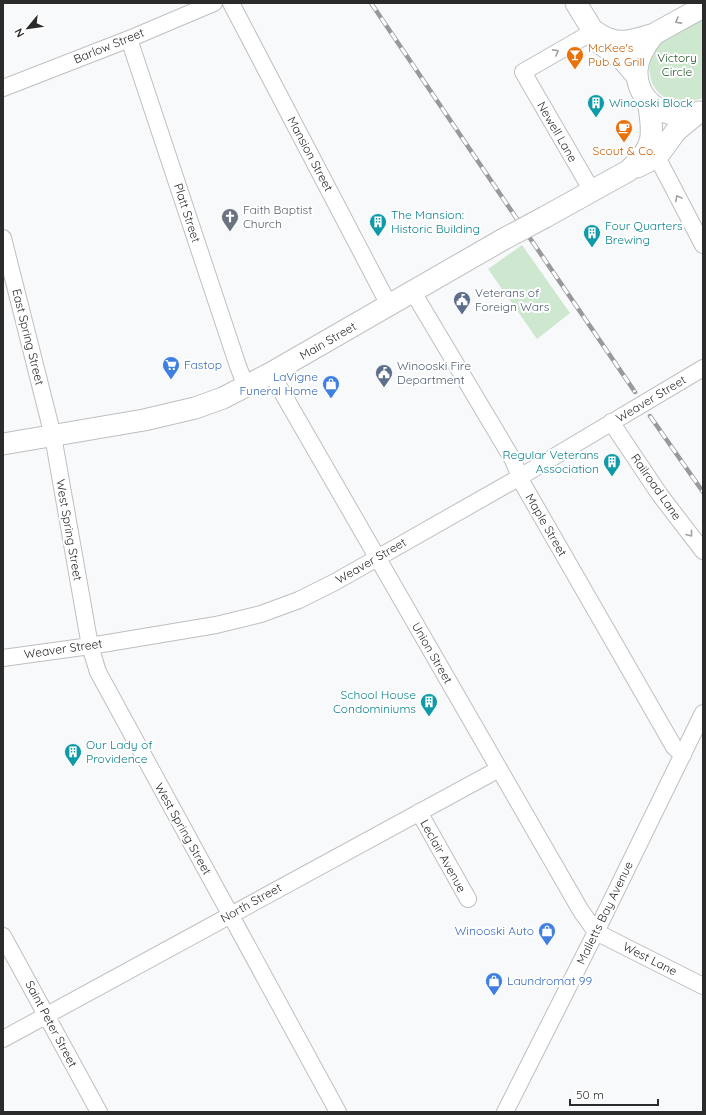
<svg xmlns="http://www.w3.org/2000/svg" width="706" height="1115" viewBox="0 0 706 1115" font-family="Quicksand,sans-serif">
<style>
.park{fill:#cee7cf}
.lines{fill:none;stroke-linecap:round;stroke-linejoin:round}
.minor-casing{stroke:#bebfc1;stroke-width:18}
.major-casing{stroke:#bebfc1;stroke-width:23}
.minor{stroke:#fff;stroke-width:16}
.major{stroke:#fff;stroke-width:21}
.rail-casing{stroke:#99999b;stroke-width:4.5}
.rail{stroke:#fff;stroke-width:3;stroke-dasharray:9;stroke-linecap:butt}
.major-bridge-casing{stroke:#bebfc1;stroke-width:23;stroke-linecap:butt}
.major-bridge{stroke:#fff;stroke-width:21}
.oneway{stroke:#a0a0a0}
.labels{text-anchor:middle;stroke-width:4;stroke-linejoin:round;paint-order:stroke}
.street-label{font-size:12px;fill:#2b2b2c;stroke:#fff}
.food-label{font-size:12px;fill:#c56008;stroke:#fff;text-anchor:start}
.park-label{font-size:12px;fill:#1c5626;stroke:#fff}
.culture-label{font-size:12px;fill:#0d838f;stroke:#fff;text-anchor:start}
.worship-label{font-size:12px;fill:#5b616d;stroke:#fff;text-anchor:start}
.service-label{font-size:12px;fill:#4e5e75;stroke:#fff;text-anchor:start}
.shop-label{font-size:12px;fill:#366cbe;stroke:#fff;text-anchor:start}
</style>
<rect width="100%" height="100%" fill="#f8f9fb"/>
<path class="park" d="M703 16V98C681 106 654 101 650 75 649 67 649 58 653 51 662 36 688 25 703 16Z
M522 245 570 313 537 339 488 269Z"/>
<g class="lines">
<defs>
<path id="minor" d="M231 3 389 305
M129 39 238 366 246 387
M3 88 129 39 214 3
M657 157 703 245
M592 191 523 72 594 31
M3 238 53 436 90 646 98 672 338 1112
M413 292 513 460 524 486 670 740 674 747 683 755
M271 373 581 911 596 932 703 986
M611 422 660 495 703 551
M3 658 90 646 216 625 261 614 299 600 335 582 520 477 703 368
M419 812 468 899
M3 936 99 1112
M3 1039 499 769
M505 1112 596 932 703 713"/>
<path id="major" d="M576 3 601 44 623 60 637 76
M596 32C617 47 631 41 654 34
M697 113C668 122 636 103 637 70 638 56 645 45 654 34L703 7
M637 167 657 157 676 131 699 112
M545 217 628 171C655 148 654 135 648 101
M3 444 144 420 195 408 223 398 271 373 502 240"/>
</defs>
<use href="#minor" class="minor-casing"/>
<use href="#major" class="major-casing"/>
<use href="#minor" class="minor"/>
<use href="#major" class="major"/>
<defs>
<path id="rail" d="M371 3 521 225 635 392
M650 416 703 492"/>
</defs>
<use href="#rail" class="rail-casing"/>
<use href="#rail" class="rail"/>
<defs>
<path id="major-bridge" d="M502 240 545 217"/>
</defs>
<use href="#major-bridge" class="major-bridge-casing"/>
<use href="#major-bridge" class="major-bridge"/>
</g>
<defs><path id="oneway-chevron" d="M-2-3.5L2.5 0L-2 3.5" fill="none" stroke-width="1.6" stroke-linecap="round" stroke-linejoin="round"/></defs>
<g class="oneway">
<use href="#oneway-chevron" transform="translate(678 21) rotate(151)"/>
<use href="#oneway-chevron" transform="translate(556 52) rotate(-29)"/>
<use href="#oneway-chevron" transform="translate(678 198) rotate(-118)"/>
<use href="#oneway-chevron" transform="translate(690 534) rotate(52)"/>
</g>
<defs>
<symbol id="bar-pin" viewBox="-11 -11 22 30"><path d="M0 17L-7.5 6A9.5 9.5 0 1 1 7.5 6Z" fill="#e8710a" stroke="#fff"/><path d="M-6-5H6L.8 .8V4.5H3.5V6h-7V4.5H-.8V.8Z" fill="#fff"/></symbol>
<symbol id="building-pin" viewBox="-11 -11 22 30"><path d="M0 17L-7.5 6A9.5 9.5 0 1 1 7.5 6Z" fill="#0f9aa8" stroke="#fff"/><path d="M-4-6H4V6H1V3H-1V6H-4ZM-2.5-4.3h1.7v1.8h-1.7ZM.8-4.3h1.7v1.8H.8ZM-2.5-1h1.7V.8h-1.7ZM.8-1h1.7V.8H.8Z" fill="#fff"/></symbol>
<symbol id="cafe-pin" viewBox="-11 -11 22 30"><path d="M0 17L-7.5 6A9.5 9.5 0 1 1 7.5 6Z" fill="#e8710a" stroke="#fff"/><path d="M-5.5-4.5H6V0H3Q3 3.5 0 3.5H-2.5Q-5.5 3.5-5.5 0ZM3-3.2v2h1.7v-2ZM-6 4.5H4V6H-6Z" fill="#fff"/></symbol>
<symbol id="church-pin" viewBox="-11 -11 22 30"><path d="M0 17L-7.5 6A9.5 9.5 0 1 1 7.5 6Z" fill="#6b7280" stroke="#fff"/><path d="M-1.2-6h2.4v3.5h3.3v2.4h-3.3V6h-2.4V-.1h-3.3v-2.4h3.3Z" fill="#fff"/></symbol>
<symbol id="civic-pin" viewBox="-11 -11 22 30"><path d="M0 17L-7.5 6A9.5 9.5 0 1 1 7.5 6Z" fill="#5c6f8a" stroke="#fff"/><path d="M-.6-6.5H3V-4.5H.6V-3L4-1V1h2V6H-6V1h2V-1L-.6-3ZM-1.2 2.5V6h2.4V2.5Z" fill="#fff"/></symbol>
<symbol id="supermarket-pin" viewBox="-11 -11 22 30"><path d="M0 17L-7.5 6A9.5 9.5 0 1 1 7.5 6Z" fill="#3f7fe0" stroke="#fff"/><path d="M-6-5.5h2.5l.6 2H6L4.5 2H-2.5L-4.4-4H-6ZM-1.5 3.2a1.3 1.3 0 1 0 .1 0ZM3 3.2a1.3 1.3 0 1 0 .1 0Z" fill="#fff"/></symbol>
<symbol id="shop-pin" viewBox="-11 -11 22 30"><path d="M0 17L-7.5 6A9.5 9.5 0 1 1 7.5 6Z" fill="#3f7fe0" stroke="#fff"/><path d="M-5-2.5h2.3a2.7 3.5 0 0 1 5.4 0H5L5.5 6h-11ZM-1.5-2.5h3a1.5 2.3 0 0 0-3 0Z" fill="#fff"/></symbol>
</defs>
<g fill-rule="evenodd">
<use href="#bar-pin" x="565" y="45" width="20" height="27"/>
<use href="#building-pin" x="586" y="93" width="20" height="27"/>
<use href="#cafe-pin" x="614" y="118" width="20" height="27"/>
<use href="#church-pin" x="220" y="207" width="20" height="27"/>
<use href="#building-pin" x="368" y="212" width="20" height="27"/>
<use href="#building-pin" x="582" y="223" width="20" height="27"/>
<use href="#civic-pin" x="452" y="290" width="20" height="27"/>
<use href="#supermarket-pin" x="161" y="355" width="20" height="27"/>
<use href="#civic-pin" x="374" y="363" width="20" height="27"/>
<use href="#shop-pin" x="321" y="374" width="20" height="27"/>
<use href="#building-pin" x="602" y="452" width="20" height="27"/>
<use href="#building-pin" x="419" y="692" width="20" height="27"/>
<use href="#building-pin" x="63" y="742" width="20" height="27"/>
<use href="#shop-pin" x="537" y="921" width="20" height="27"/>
<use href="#shop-pin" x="484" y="971" width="20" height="27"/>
</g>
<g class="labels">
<g class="street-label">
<text transform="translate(109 46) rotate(-22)" y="4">Barlow Street</text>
<text transform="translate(557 132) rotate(60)" y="4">Newell Lane</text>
<text transform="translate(310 154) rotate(62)" y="4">Mansion Street</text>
<text transform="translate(187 213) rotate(72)" y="4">Platt Street</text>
<text transform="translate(28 337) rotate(76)" y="4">East Spring Street</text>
<text transform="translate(328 341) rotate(-30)" y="4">Main Street</text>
<text transform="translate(651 399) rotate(-31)" y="4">Weaver Street</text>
<text transform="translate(656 487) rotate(55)" y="4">Railroad Lane</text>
<text transform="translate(546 525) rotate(60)" y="4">Maple Street</text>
<text transform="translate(69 530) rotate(80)" y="4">West Spring Street</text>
<text transform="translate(371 561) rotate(-30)" y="4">Weaver Street</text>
<text transform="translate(63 649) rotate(-8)" y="4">Weaver Street</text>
<text transform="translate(432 653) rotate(60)" y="4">Union Street</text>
<text transform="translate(183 829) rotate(61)" y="4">West Spring Street</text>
<text transform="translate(443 856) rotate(61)" y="4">Leclair Avenue</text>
<text transform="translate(251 903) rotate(-29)" y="4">North Street</text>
<text transform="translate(605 913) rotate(-64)" y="4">Malletts Bay Avenue</text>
<text transform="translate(650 959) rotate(27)" y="4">West Lane</text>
<text transform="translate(51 1024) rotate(62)" y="4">Saint Peter Street</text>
</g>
<g class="food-label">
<text x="588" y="52">McKee's<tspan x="588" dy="14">Pub &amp; Grill</tspan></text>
<text x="624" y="155" text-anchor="middle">Scout &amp; Co.</text>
</g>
<g class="park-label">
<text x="677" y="62">Victory<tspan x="677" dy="14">Circle</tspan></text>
</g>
<g class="culture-label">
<text x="609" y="107">Winooski Block</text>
<text x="391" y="219">The Mansion:<tspan x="391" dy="14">Historic Building</tspan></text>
<text x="605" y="230">Four Quarters<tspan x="605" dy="14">Brewing</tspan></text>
<text x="599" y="459" text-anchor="end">Regular Veterans<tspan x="599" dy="14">Association</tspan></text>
<text x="416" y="699" text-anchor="end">School House<tspan x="416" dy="14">Condominiums</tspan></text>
<text x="86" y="749">Our Lady of<tspan x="86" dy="14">Providence</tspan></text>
</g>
<g class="worship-label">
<text x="243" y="214">Faith Baptist<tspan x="243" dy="14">Church</tspan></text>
</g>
<g class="service-label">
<text x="475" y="297">Veterans of<tspan x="475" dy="14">Foreign Wars</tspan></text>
<text x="397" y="370">Winooski Fire<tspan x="397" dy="14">Department</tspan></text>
</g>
<g class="shop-label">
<text x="184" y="369">Fastop</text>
<text x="318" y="381" text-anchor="end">LaVigne<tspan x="318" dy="14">Funeral Home</tspan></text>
<text x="534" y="935" text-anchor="end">Winooski Auto</text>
<text x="507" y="985">Laundromat 99</text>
</g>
</g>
<rect width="706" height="1115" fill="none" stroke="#2b2b2c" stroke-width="8"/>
<g transform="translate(28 28) rotate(241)" stroke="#ffffff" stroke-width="3" paint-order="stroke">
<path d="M0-3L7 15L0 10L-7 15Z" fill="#2b2b2c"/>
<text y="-6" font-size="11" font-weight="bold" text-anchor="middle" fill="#2b2b2c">N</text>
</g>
<path d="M570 1099v6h88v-6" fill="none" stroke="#2b2b2c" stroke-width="2"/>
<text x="576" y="1099" font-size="12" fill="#2b2b2c" stroke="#ffffff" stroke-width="3" paint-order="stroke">50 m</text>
</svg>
